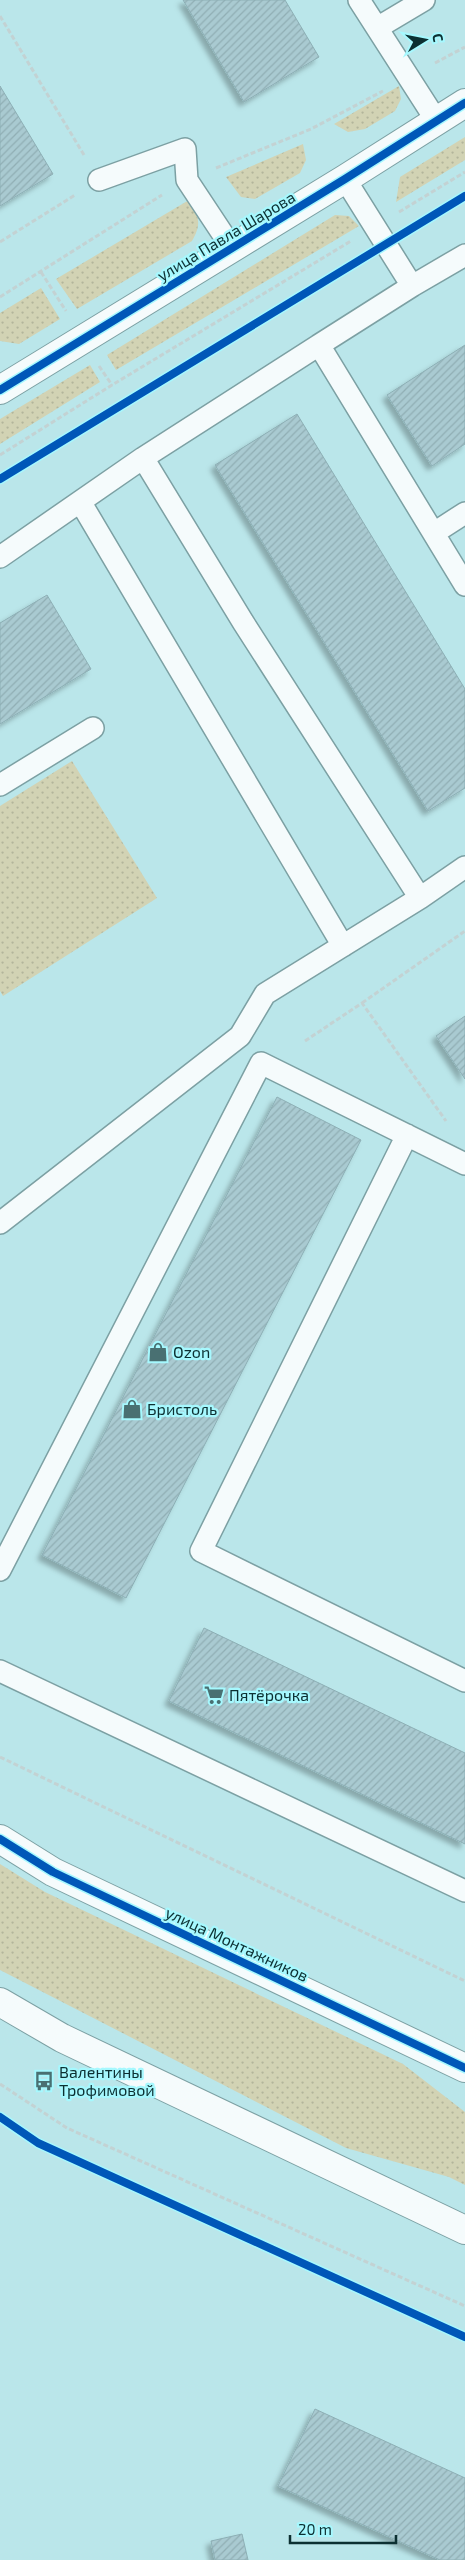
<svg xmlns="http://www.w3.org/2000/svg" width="465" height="2560" viewBox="0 0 465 2560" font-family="'Exo 2',sans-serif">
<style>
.green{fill:url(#green-dots)}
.building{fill:url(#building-hatch);stroke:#8dafb5;filter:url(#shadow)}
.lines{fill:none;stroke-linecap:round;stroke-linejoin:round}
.service-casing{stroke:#7ca0a3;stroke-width:24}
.minor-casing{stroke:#7ca0a3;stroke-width:30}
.path{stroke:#c3d2d3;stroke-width:3;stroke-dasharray:5 2.5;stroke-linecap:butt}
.service{stroke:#f5fbfc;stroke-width:21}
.minor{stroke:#f5fbfc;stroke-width:28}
.cycleway-casing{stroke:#a6f8fe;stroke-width:11}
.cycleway{stroke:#0057b8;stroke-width:8}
.labels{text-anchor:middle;stroke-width:4.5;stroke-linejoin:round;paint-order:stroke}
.street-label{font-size:16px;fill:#0c3032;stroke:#a6f8fe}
.poi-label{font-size:16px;fill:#0c3032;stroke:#a6f8fe;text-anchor:start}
</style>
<defs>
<pattern id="green-dots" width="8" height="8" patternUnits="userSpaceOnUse" patternTransform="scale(1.25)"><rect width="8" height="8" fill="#d2d3b4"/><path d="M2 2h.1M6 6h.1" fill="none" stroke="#b3b59b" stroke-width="1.8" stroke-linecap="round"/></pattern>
<pattern id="building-hatch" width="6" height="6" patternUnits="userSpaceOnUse" patternTransform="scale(1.25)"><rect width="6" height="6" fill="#a9cad1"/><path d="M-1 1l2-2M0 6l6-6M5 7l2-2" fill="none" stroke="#90aeb4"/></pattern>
<filter id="shadow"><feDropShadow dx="-4.5" dy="4.5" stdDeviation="2.5" flood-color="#0004"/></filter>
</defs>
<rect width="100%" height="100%" fill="#bae6ea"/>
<path class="green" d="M399 86 401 99 395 111 365 129 348 132 334 124Z
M465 137V160L396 202 400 177Z
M303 144 306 160 300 173 255 199 241 197 226 177Z
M189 200C199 216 202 224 192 241L77 309 56 279Z
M335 215 349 216 359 226 116 370 107 355Z
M41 288 60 319 19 344 0 341V313Z
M90 365 100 382 0 444V419Z
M72 761 157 898 3 996 0 991V806Z
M0 1864 45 1892 403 2064 465 2112V2185L449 2177 346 2148 0 1970Z"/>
<path class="building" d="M183 0H285L319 57 244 102Z
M0 86 53 174 0 206Z
M465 345V444L432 466 387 395Z
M297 414 465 689V788L428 811 215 465Z
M47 595 91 669 0 724V623Z
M465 1016V1079L436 1036Z
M277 1097 361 1140 126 1598 42 1555Z
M204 1628 465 1753V1844L169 1701Z
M315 2409 465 2478V2560H440L278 2486Z
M242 2534 248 2560H215L211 2541Z"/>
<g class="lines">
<defs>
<path id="service" d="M359 0 436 120
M377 28 424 0
M345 179 412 286 319 345 465 585
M99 180 185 149 187 180 232 248
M412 286 465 255
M319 345 143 458 243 622 420 898
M81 503 343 946
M434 533 465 513
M0 557 143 458
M0 785 93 728
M407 1135 201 1551 465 1681
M0 1223 240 1036 265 994 420 898 465 867
M0 1570 261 1063 465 1164
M0 1671 465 1891"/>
<path id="minor" d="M0 390 345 179 465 103
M0 1839 53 1872 465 2068
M0 2002 62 2038 465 2230"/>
</defs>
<use href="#service" class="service-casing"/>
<use href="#minor" class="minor-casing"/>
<path class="path" d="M0 16 84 155
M435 63 465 47
M216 168 311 129 383 91
M399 212 465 172
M0 242 75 195
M41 272 66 311
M0 297 162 195
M99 366 112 385
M0 455 112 385 351 241
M362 1003 465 931
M305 1041 362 1003 446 1121
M0 1757 465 1981
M0 2084 67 2128 465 2306"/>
<use href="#service" class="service"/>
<use href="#minor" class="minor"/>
<defs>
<path id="cycleway" d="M0 390 345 179 465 103
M0 479 465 196
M0 1839 53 1872 465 2068
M0 2117 38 2143 465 2337"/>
</defs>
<use href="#cycleway" class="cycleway-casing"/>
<use href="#cycleway" class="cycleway"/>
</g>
<defs>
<symbol id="shop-bare" viewBox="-9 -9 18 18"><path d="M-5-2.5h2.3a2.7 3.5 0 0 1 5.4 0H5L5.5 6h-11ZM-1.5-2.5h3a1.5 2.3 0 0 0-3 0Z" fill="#497072" stroke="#a6f8fe" stroke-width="2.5" paint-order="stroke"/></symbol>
<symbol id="supermarket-bare" viewBox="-9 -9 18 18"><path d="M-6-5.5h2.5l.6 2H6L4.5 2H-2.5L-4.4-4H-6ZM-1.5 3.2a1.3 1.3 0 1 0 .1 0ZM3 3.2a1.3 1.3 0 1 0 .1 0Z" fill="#497072" stroke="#a6f8fe" stroke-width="2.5" paint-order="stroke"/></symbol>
<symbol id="bus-bare" viewBox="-9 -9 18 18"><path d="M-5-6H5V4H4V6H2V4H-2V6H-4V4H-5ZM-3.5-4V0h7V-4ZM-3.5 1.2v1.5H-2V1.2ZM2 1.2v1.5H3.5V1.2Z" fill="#497072" stroke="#a6f8fe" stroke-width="2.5" paint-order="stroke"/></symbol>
</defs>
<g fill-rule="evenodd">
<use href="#shop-bare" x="144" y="1338" width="28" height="28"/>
<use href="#shop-bare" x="118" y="1395" width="28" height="28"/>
<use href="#supermarket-bare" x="200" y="1681" width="28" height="28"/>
<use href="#bus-bare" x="30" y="2067" width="28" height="28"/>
</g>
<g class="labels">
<g class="street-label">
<text transform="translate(226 236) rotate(-31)" y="6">улица Павла Шарова</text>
<text transform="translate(237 1944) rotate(25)" y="6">улица Монтажников</text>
</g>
<g class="poi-label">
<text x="173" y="1358">Ozon</text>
<text x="147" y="1415">Бристоль</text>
<text x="229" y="1701">Пятёрочка</text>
<text x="59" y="2078">Валентины<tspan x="59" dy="18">Трофимовой</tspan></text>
</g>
</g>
<g transform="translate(425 40) rotate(80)" stroke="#a6f8fe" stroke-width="4" paint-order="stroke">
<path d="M0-4L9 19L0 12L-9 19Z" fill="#0c3032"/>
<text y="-8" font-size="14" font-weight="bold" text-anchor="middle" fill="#0c3032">С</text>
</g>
<path d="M290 2535v8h106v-8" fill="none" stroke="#0c3032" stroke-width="2.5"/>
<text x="298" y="2535" font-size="15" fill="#0c3032" stroke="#a6f8fe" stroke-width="4" paint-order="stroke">20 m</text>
</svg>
